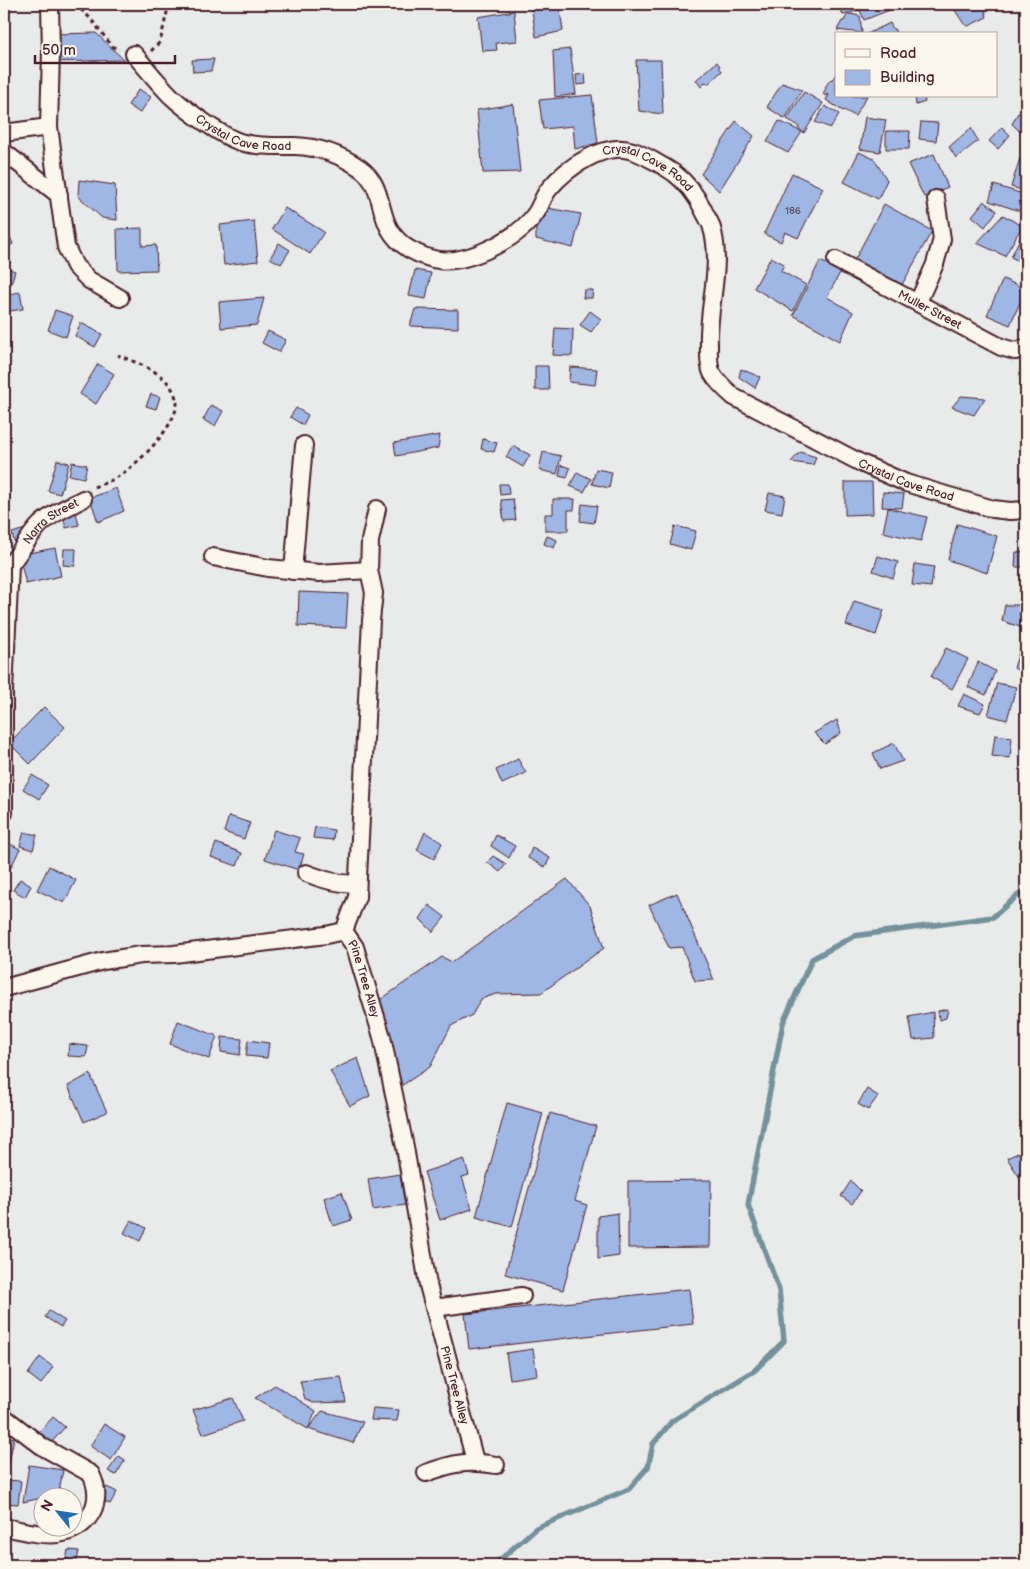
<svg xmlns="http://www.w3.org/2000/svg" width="1030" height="1569" viewBox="0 0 1030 1569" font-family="'Balsamiq Sans',sans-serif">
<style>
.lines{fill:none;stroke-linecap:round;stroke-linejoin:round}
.stream{stroke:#73929c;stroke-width:5.5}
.building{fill:#9fb7e4;stroke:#4a1f2b}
.street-casing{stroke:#4a1f2b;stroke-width:20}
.path{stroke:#4a1f2b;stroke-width:3;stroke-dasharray:4 4;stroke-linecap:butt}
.street{stroke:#fbf7ec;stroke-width:16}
.labels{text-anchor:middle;stroke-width:4;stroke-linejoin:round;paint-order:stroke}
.number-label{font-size:10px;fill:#5f4559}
.street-label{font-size:12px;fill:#4a1f2b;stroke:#fbf7ec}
</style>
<rect width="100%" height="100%" fill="#e9eaea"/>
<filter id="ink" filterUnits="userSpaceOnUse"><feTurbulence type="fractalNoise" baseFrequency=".02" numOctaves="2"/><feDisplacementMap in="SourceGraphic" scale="10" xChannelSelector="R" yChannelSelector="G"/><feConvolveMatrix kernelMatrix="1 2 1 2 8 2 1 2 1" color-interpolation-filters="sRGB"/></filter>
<g filter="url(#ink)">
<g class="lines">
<path class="stream" d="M494 1565 536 1528 629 1489 648 1467 653 1444 672 1421 754 1371 784 1341 779 1290 748 1205 783 1023 812 959 854 936 993 917 1026 888"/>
</g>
<path class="building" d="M531 4H545V6L559 4 563 31 536 37Z
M841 4H899L900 6 864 20 860 10 843 15 840 7 842 6Z
M951 4H983L987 17 968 26 964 24Z
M514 11 517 41 496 43 497 50 482 51 478 17Z
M850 14 860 16 862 33 837 30 842 21H844L847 15Z
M890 23 893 29H894L896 31 894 32 895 34H867Z
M96 33 124 60 53 62V34Z
M570 49 576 94 555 97 553 51Z
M214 59 211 71 193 72 192 60Z
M636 60H661L663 114 639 111Z
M717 62 720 66 719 67 722 71 708 84 706 82 701 87 696 80Z
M585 74 586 84 577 85 576 75Z
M836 74V96H867L855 116 844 110 843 111 826 100 829 95 827 94 826 96 823 94 826 88 825 87 831 79 832 80Z
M782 83 802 90 785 119 767 107Z
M139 89 151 97 140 113 128 105Z
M804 92 823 103 804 133 798 128 799 126 787 119Z
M592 95 598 143 575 149 573 126 543 129 539 100Z
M915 96H924L925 102 916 105Z
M513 104 520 172 483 173 477 110Z
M825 106 839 114 831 128 815 122Z
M1018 113 1026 117V137L1012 124Z
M865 117 886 120 880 152 860 149Z
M736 121 754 136 719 191 701 174Z
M779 121 802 132 788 153 767 142Z
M921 122 938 123 936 141 919 139Z
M1002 127 1010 135 998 149 989 141Z
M971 128 978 141 956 158 949 147Z
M886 131H910L909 149H886Z
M859 152 874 159 887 180 878 199 844 182Z
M934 154 948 187 924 197 908 164Z
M1020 158 1026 160V191L1011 187Z
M792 173 823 188 798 238 785 232 781 242 764 234Z
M79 180 115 185 117 220 102 218 78 196Z
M994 185 1026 195V213L989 201Z
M984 201 997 211 985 227 972 216Z
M884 204 932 231 899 290 853 263Z
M285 208 324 232 310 254 272 229Z
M547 208 581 214 573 248 536 239V229Z
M1003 215 1022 226 1005 256 977 243Z
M254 221 258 261 224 265 220 225Z
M4 223 13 244 4 248Z
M142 228V246L156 245 157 270 118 271 117 229Z
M1024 230 1026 231V265L1011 257Z
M279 243 290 250 281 264 270 258Z
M771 257 784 264 781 271 806 285 793 311 754 288Z
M820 261 841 271 827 297 853 312 840 341 793 315Z
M4 267 15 271 11 284 4 282Z
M415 270 431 273 426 299 409 296Z
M1003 279 1026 289 1010 325 987 315Z
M584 290H593L592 298H583Z
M4 292V295L20 292 23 309 4 312Z
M264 298 257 325 221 328 219 302Z
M415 309 458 310V328L410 326Z
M55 310 73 316 66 337 48 330Z
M590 311 601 319 591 332 580 325Z
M81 323 102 334 95 347 75 336Z
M555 328 573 329 572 356 553 355Z
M268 331 286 340 279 352 262 343Z
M98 364 114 374 96 404 80 394Z
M535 366H548L549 390H535Z
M570 367 597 369 595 385 569 382Z
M741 369 760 377 755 388 739 377Z
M151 394 160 397 156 409 146 406Z
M1026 395V419L1020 397Z
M961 396 985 398 974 415 952 407Z
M211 405 223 411 215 426 203 420Z
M296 408 308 415 303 425 290 417Z
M440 435 438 448 396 456 394 443Z
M483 439 497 443 494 452 481 449Z
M513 446 530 455 523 467 506 457Z
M543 452 561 456 557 474 539 470Z
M800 452 816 457 813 465 791 462Z
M57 460 69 463 60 494 48 491Z
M72 462 87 465 84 478 69 475Z
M561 465 570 468 567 478 559 476Z
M596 469 612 472 609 488 592 484Z
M577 472 591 479 584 492 570 486Z
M845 482H872L873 514 845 515Z
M499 484H508L509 494 500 495Z
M116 488 124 511 98 522 90 498Z
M883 492 904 494 902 508 882 507Z
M769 493 785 496 782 513 765 510Z
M513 499 516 520 504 521 501 500Z
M553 499H575L574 510H568V531H545V514H553Z
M582 504 597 506 594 523 580 521Z
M888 508 927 517 921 541 883 532Z
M76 513 79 525 66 528 63 516Z
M957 524 997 536 987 573 948 560Z
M675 526 696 531 691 550 670 544Z
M25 529 28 539 15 544 12 533Z
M547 536 557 540 554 548 544 544Z
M55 548 61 576 26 584 19 555Z
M64 549H76L75 566 63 565Z
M1016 552 1026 553V567H1015Z
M878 556 898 562 893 578 873 571Z
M915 564 934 567 931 587 912 585Z
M299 592 348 594 346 628 298 626Z
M854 601 884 610 876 635 846 625Z
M1005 605H1026V629L1002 621Z
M946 648 968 659 952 689 931 677Z
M1020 649 1026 651V675L1014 668Z
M978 662 995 671 986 695 968 687Z
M997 683 1016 687 1007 720 988 715Z
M964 694 985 704 980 713 958 706Z
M44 707 65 727 30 764 9 743Z
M837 720 841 733 825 744 814 733Z
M995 735 1012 737 1010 758 992 756Z
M894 743 903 761 880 769 873 753Z
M518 759 526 773 502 784 496 770Z
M32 775 48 785 39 799 23 789Z
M229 816 250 823 244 839 224 832Z
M315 827 334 830 333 840 313 838Z
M274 830 300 838 295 852 304 854 299 870 265 859Z
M24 832 37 835 33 850 20 846Z
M425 832 442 843 434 859 417 850Z
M496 835 515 846 509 858 491 846Z
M4 841 20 849 8 873 4 871Z
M216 843 242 853 237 866 211 857Z
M532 848 550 858 545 867 528 858Z
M493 856 506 864 500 872 487 862Z
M49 866 76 880 64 903 37 890Z
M20 879 31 886 25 897 13 890Z
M567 879 590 906 604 948 541 993 496 994 481 999 472 1015 451 1026 430 1067 401 1086 377 1002 442 957 452 962Z
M677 893 714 980 695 981 682 947 669 948 649 905Z
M429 905 445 917 433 932 420 919Z
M948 1009 946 1018 939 1020 938 1011Z
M933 1012 934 1038 913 1040 909 1017Z
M178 1021 217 1036 209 1059 170 1044Z
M222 1037 242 1039 240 1055 221 1052Z
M248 1040 269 1043 267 1058 246 1056Z
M69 1044 88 1046 86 1057 68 1056Z
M358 1058 370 1096 350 1106 330 1071Z
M90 1074 107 1112 84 1122 68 1086Z
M867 1089 878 1096 868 1110 858 1104Z
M507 1103 543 1113 512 1227 476 1217Z
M550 1113 596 1126 575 1201 587 1205 563 1290 505 1274Z
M1020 1152 1026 1162V1172L1020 1178 1007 1158Z
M464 1159 469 1175 462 1177 472 1209 440 1220 424 1172Z
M400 1174 405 1205 373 1210 368 1179Z
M711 1180 710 1247 628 1248V1181Z
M851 1181 861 1191 852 1204 841 1196Z
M342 1192 352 1220 333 1226 324 1198Z
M618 1213 619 1256 598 1259V1216Z
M131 1220 146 1228 140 1241 124 1233Z
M689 1289 693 1324 469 1349 465 1314Z
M49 1311 65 1321 61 1327 45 1317Z
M533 1349 537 1375 510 1379 506 1353Z
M40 1357 53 1367 41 1384 28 1374Z
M341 1377 346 1402 313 1403 305 1399 300 1381Z
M275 1385 316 1411 308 1429 255 1398Z
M233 1398 243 1421 203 1434 193 1410Z
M373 1408 399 1410 397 1421 371 1420Z
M322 1411 363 1422 353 1443 308 1429Z
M53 1417 65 1427 51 1443 39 1432Z
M104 1424 125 1437 111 1460 90 1446Z
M4 1436 14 1438 6 1478H4Z
M119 1456 125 1460 116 1475 108 1471Z
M29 1465 63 1470 58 1496H42V1498L23 1502Z
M4 1480 21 1481 18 1504 4 1503Z
M107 1487 117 1492 110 1504 100 1499Z
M68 1550 79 1551 76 1565H65Z"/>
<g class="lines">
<defs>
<g id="street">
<path d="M50 4 51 52 49 127 66 247 75 266 89 280 120 298"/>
<path id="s1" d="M134 54C146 68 158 83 171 96 186 110 225 139 244 143 261 147 279 146 295 146 319 147 341 155 360 168 390 190 372 226 409 249 418 254 428 259 439 260 469 264 519 238 536 213 541 206 543 196 549 189 566 168 605 141 633 151 643 154 665 167 674 173 687 183 696 195 703 209 705 214 709 220 711 225 724 264 707 306 709 345 709 354 708 365 712 373 717 382 726 390 734 397L863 464 906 483 993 509 1010 511 1026 510"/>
<path d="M4 133 49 127"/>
<path d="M4 152 59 195"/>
<path id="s2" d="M836 260 1001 347 1015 351 1026 348"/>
<path d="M918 302 935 264 942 239 936 199"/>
<path d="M213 557 268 568 319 573 369 570"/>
<path d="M293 571 304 445"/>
<path id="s3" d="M4 572C17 558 25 542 37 528 48 515 68 507 83 499"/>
<path d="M4 813V691L10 565"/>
<path d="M306 873C324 880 338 884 357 884"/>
<path d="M344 931 357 897 371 620 374 593 369 570 370 541 377 509"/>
<path id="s4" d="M4 988 103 961 141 955 174 954 326 935 344 931 355 947 382 1037 405 1147 428 1285 475 1461"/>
<path d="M434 1308 522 1296"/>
<path d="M4 1417 43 1447 91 1474C105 1503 89 1529 58 1534 40 1536 21 1530 4 1527"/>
<path d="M426 1473C454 1463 466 1460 496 1465"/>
</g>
</defs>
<use href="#street" class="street-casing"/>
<path class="path" d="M75 4 90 18 112 46 119 50
M151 51 160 42 169 4
M94 487C102 484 111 481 119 476 138 464 178 425 177 401 176 397 173 390 171 387 160 370 136 363 118 355"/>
<use href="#street" class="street"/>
</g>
</g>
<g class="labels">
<g class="number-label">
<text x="793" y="214">186</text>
</g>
<g class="street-label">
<text dy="4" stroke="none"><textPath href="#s1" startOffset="140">Crystal Cave Road</textPath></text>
<text dy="4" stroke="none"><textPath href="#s1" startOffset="649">Crystal Cave Road</textPath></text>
<text dy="4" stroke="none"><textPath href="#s2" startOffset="106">Muller Street</textPath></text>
<text dy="4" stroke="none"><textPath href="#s1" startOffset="1114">Crystal Cave Road</textPath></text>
<text dy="4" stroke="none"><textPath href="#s3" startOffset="70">Narra Street</textPath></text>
<text dy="4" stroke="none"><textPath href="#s4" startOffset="398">Pine Tree Alley</textPath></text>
<text dy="4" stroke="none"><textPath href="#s4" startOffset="815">Pine Tree Alley</textPath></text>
</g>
</g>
<rect width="1030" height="1569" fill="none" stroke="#fbf7ec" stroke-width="20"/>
<rect x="10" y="10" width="1010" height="1549" fill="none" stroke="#4a1f2b" stroke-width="2" filter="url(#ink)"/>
<rect x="835" y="32" width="162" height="65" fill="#fbf7ec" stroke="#b4a19f"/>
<rect x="845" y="49" width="25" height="8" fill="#fbf7ec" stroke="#b4a19f"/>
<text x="880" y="58" font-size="15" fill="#4a1f2b">Road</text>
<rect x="845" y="70" width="25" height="15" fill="#9fb7e4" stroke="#b4a19f"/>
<text x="880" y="82" font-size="15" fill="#4a1f2b">Building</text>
<g transform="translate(58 1512) rotate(300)"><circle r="24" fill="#fbf7ec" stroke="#b4a19f"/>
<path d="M0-4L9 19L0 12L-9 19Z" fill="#1f6fb2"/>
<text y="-8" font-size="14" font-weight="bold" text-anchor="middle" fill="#4a1f2b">N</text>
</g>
<path d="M35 55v8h140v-8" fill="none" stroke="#4a1f2b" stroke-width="2.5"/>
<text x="42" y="55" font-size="15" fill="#4a1f2b" stroke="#fbf7ec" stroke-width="4" paint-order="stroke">50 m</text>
</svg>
